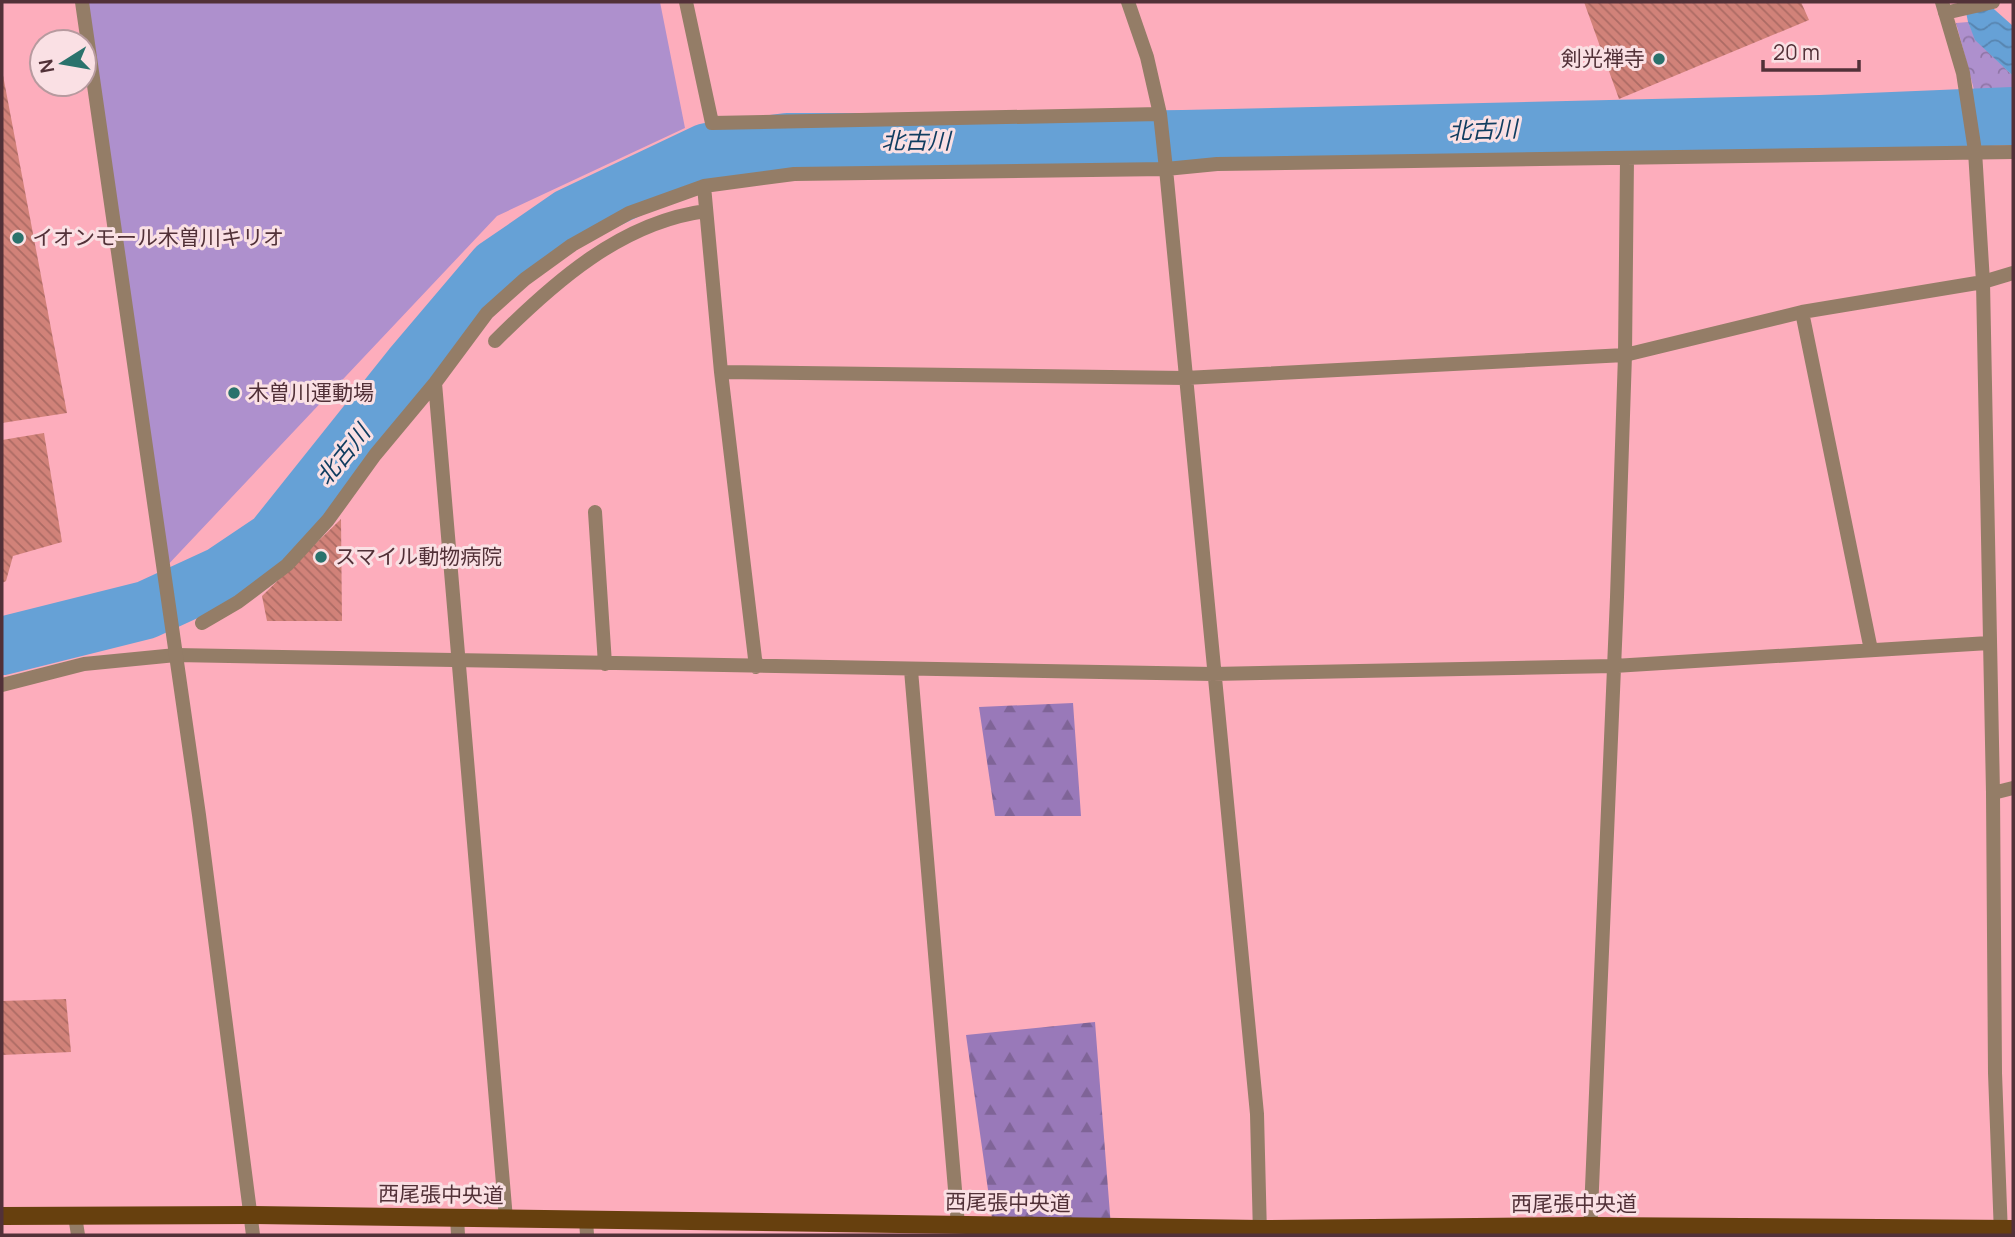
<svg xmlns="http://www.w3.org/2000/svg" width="2015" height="1237" viewBox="0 0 2015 1237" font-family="Manrope,'Noto Sans JP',sans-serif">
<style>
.forest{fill:url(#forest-firs)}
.park{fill:url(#park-crowns)}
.garden{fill:#ae90cd}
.water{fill:url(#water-waves)}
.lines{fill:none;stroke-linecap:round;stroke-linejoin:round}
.river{stroke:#66a1d6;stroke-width:58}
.building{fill:url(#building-back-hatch)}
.minor{stroke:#947d67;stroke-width:14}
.tertiary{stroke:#947d67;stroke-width:14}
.primary{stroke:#67400e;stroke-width:18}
.poi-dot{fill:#2a726c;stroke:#fae0e4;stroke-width:2.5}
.labels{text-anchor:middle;stroke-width:6;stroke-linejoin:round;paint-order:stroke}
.poi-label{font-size:21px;fill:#523138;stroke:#fae0e4;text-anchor:start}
.street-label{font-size:21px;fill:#523138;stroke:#fae0e4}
.water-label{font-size:23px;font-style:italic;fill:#103d60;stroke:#fae0e4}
</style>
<defs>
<pattern id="forest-firs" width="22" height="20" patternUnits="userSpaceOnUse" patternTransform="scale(1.75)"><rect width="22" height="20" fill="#9979b9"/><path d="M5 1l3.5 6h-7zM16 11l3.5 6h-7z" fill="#7f6497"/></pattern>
<pattern id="park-crowns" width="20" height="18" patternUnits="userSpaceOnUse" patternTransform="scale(1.75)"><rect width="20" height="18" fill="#ae90cd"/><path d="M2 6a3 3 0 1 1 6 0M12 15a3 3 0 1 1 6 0" fill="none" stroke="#9076a7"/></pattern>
<pattern id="water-waves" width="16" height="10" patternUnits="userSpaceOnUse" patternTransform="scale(1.75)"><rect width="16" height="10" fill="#66a1d6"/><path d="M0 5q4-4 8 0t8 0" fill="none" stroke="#5784af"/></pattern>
<pattern id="building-back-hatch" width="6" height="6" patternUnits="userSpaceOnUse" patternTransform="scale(1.75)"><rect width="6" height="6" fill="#d18279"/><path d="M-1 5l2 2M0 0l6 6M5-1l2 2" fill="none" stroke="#ac6b64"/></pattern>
</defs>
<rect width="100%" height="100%" fill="#fdadbc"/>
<path class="forest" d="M1073 703 1081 816H995L979 707Z
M1095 1022 1111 1227 993 1225 966 1035Z"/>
<path class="park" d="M1968 22 1976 40 2013 76V110L1980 112 1956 23Z"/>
<path class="garden" d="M82 2H660L685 128 497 216 164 569Z"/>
<path class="water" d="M1964 2H1986L2013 26V76L1975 40 1968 22Z
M2013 110V133L1821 140 1820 113Z"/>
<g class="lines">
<path class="river" d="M2 646 146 610 222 575 274 540 412 367 496 268 570 217 707 152 787 142H938L1183 139 1820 124 2013 116"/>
</g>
<path class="building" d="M1584 2H1801L1809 20 1619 99Z
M2 70 67 413 2 423Z
M44 433 62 542 13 556 6 581 2 583V440Z
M341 519 342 621H267L262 596Z
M66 999 71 1052 2 1055V1001Z"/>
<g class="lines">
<path class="minor" d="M686 2 712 123 1160 114
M1128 2 1147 57 1160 114 1166 169 1257 1114 1260 1235
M1942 2 1963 73 1975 151 1983 282 1993 793 1995 1073 2001 1235
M1945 13 1993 2
M1802 312 1871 650
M495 341C553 283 621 222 706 211
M721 372 1185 378 1625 355 1802 312 1983 282 2013 273
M435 383 506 1219
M595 512 605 664
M202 623 238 602 287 565 328 520 375 455 435 383 487 313 525 279 572 245 629 213 704 186
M756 667 721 372 704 186 794 174 1166 169 1217 164 2013 152
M911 670 958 1225
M2 685 84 664 176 655 1213 674 1614 666 1989 643
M1993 793 2013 788
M75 1216 78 1235
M457 1218 458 1235
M586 1220 587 1235
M1590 1235 1617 597 1625 355 1627 158"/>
<path class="tertiary" d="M82 2 199 815 253 1235"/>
<path class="primary" d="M2 1216 251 1215 1260 1229 1591 1226 2013 1229"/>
</g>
<g class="poi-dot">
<circle cx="1659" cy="59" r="7"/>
<circle cx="18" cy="238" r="7"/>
<circle cx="234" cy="393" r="7"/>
<circle cx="321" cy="557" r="7"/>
</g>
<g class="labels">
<g class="poi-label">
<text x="1645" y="66" text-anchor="end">剣光禅寺</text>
<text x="32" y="245">イオンモール木曽川キリオ</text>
<text x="248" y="400">木曽川運動場</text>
<text x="335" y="564">スマイル動物病院</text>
</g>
<g class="street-label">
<text transform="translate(441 1195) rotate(1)" y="7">西尾張中央道</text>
<text transform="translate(1008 1203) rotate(1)" y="7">西尾張中央道</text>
<text x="1574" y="1211">西尾張中央道</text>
</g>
<g class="water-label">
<text transform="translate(1483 130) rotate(-2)" y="8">北古川</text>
<text x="916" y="149">北古川</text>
<text transform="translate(343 455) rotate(-51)" y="8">北古川</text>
</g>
</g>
<rect width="2015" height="1237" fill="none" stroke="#523138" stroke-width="7"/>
<g transform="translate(63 63) rotate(259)"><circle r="33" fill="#fae0e4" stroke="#b79a9f" stroke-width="2"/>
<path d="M0-5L12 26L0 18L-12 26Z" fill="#2a726c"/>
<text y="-10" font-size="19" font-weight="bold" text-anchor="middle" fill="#523138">N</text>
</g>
<path d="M1763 60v10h96v-10" fill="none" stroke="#523138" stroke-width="3.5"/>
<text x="1773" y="60" font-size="21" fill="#523138" stroke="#fae0e4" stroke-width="5" paint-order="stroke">20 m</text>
</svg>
